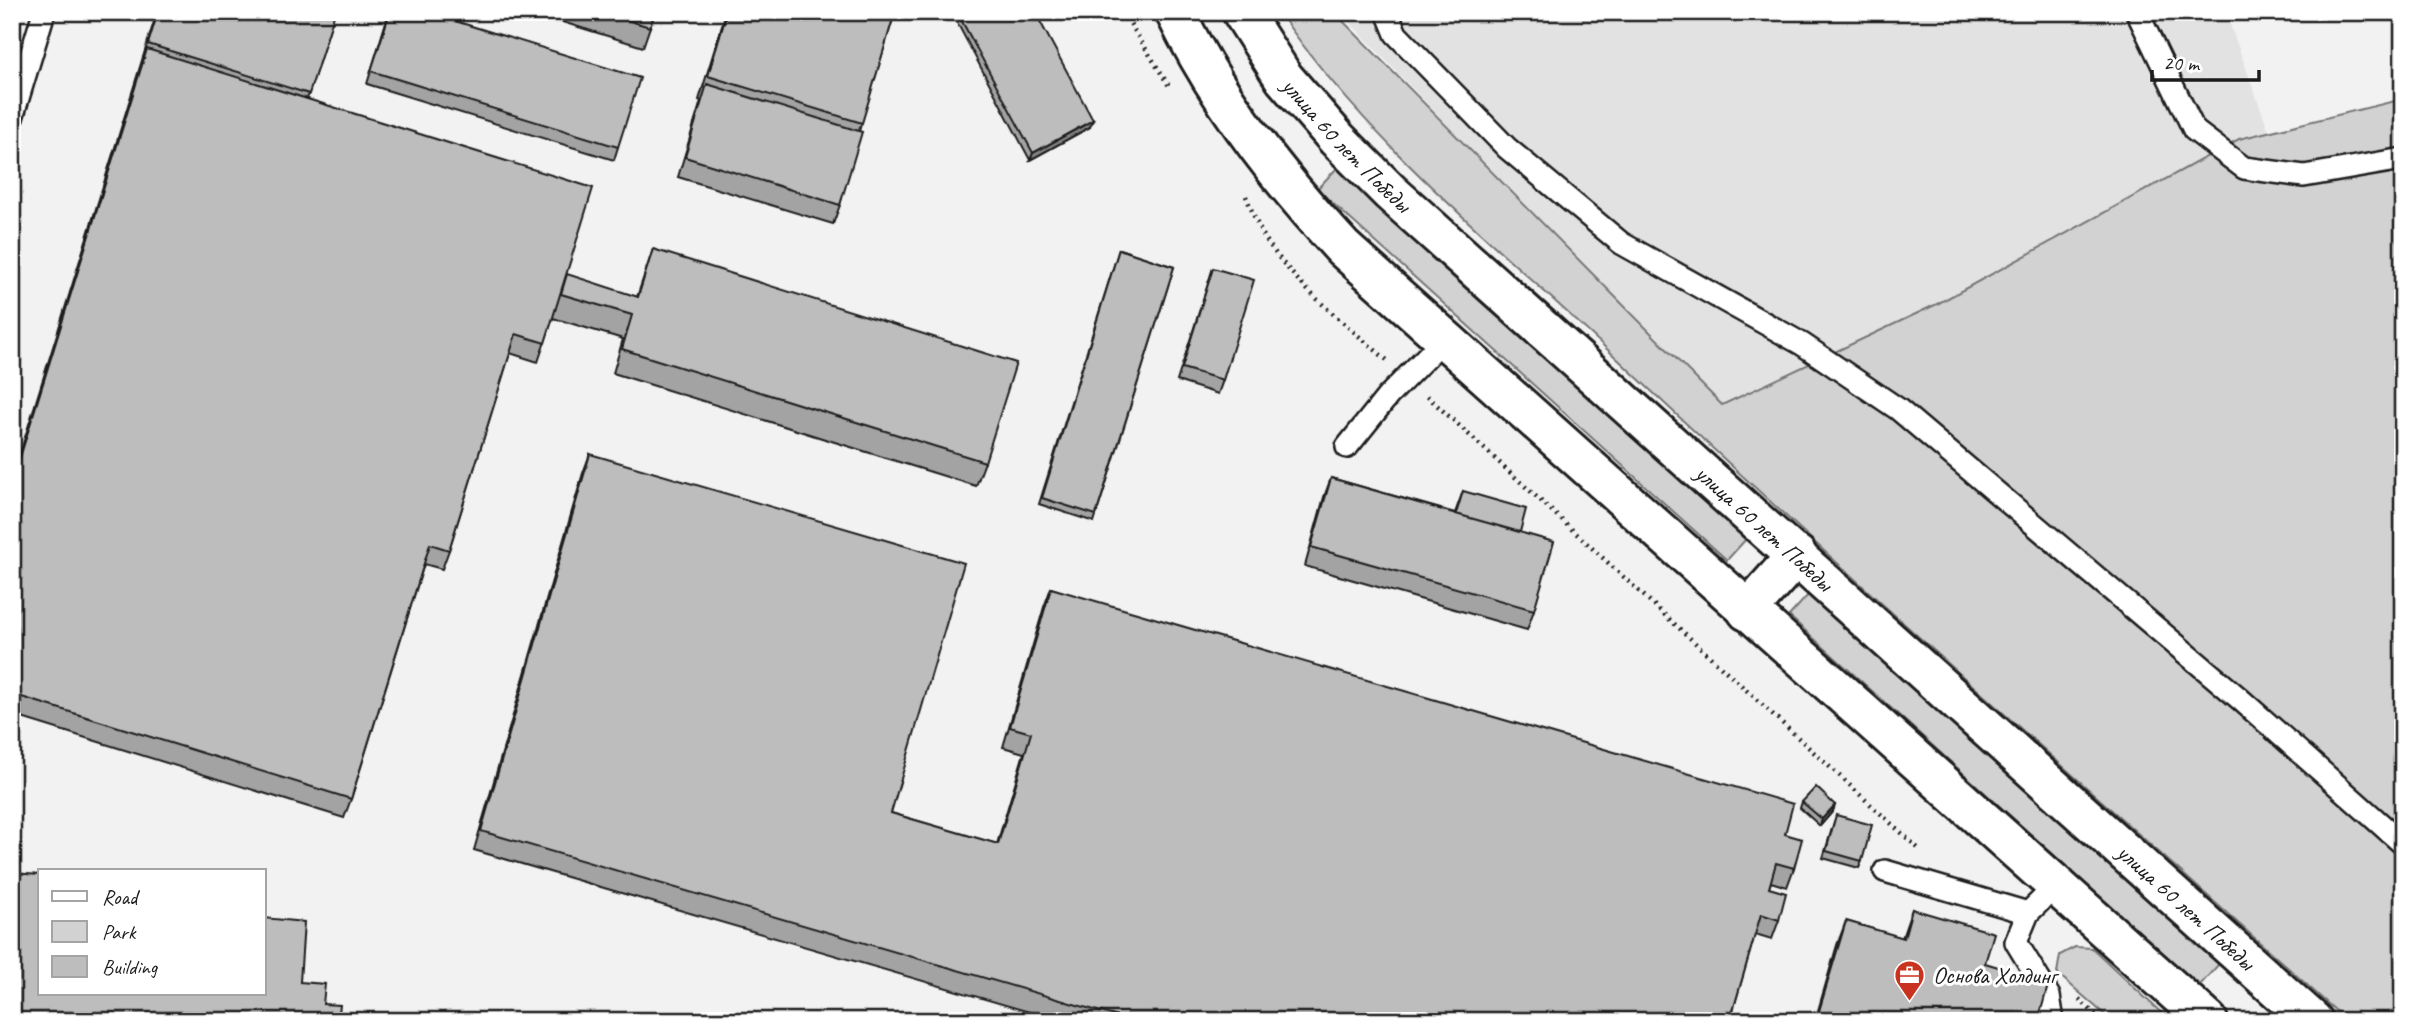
<svg xmlns="http://www.w3.org/2000/svg" width="2415" height="1033" viewBox="0 0 2415 1033" font-family="Caveat,sans-serif">
<style>
.built{fill:#e2e2e2}
.green{fill:#d2d2d2;stroke:#777;stroke-width:2}
.lines{fill:none;stroke-linecap:round;stroke-linejoin:round}
.service-casing{stroke:#1c1c1c;stroke-width:26}
.primary-casing{stroke:#1c1c1c;stroke-width:44}
.path{stroke:#1c1c1c;stroke-width:4.5;stroke-dasharray:2 5;stroke-linecap:butt}
.service{stroke:#fff;stroke-width:21}
.primary{stroke:#fff;stroke-width:38}
.wall{fill:#a3a3a3;stroke:#1c1c1c;stroke-width:2}
.shaded-wall{fill:#848484;stroke:#1c1c1c;stroke-width:2}
.building{fill:#bdbdbd;stroke:#1c1c1c;stroke-width:2}
.labels{text-anchor:middle;stroke-width:6;stroke-linejoin:round;paint-order:stroke}
.street-label{font-size:24px;fill:#1c1c1c;stroke:#fff}
.poi-label{font-size:24px;fill:#1c1c1c;stroke:#fff;text-anchor:start}
</style>
<rect width="100%" height="100%" fill="#f2f2f2"/>
<filter id="ink" filterUnits="userSpaceOnUse"><feTurbulence type="fractalNoise" baseFrequency=".0143" numOctaves="2"/><feDisplacementMap in="SourceGraphic" scale="14" xChannelSelector="R" yChannelSelector="G"/><feConvolveMatrix kernelMatrix="1 2 1 2 8 2 1 2 1" color-interpolation-filters="sRGB"/></filter>
<g filter="url(#ink)">
<path class="built" d="M1340 12H2217L2228 19 2271 137 2403 963 1709 402Z"/>
<path class="green" d="M1279 12H1334L1722 405 1937 304 2239 139 2403 99V1021H2347C2100 798 1849 579 1608 350 1494 243 1368 142 1279 12Z
M1338 167 1747 538 1727 560 1317 189Z
M1809 594 2219 964 2199 986 1789 616Z
M2075 947 2092 948 2170 1021H2112L2057 973 2060 955Z"/>
<g class="lines">
<defs>
<path id="service" d="M1387 12 1396 34 1507 148 1621 243 1802 344 1898 409 2240 699 2403 844
M2137 12 2194 130 2244 168 2304 176 2403 159
M12 118 44 12
M1347 447 1388 396 1444 339
M1885 871 2028 913
M2053 1021 2049 996 2016 942 2028 913 2057 885"/>
<g id="primary">
<path d="M1175 12C1217 99 1277 177 1343 248L2208 1021"/>
<path id="s1" d="M1242 12 1284 78 1337 139 1390 192 2313 1021"/>
<path d="M1747 611 1797 555"/>
</g>
</defs>
<use href="#service" class="service-casing"/>
<use href="#primary" class="primary-casing"/>
<path class="path" d="M1123 12 1169 86
M1246 196C1252 211 1258 228 1267 241 1298 288 1344 323 1387 360
M1427 396 1920 850
M2079 999 2102 1021"/>
<use href="#service" class="service"/>
<use href="#primary" class="primary"/>
</g>
<path class="wall" d="M157 12H335L307 99 566 276 637 297 653 249 985 462 976 486 613 373 623 339 553 318 538 362 510 353 449 550 442 569 424 564 351 799 344 818 12 715V479Z
M389 12 618 147 614 160 367 84Z
M530 12H655L643 47Z
M726 12H895L859 131 840 205 833 224 678 177 701 101 699 100Z
M954 12H1035L1090 127 1030 160 953 15Z
M1119 249 1174 267 1094 522 1039 504Z
M1213 268 1223 380 1218 394 1177 381Z
M590 454 891 813 997 844 1024 753 1003 747 1044 607 1051 588 1785 834 1794 868 1787 887 1771 882 1769 888 1779 920 1772 939 1755 934 1730 1021H1060L474 850 583 473Z
M1331 478 1455 513 1463 491 1520 532 1534 610 1527 630 1305 566 1324 497Z
M1802 802 1835 805 1833 811 1820 826 1800 808Z
M1834 822 1862 861 1859 868 1823 858Z
M1912 909 1985 963 2038 1021H1815L1837 945 1846 921 1902 938Z"/>
<path class="shaded-wall" d="M1093 120 1090 127 1030 160 1033 153Z
M1835 805 1833 811 1820 826 1822 819Z"/>
<path class="building" d="M158 12H335L309 94 148 44Z
M390 12H426L640 78 618 147 371 71Z
M600 12H655L650 27Z
M727 12H895L862 123 708 76Z
M957 12H1035L1093 120 1033 153Z
M147 49 593 188 545 343 516 334 449 550 430 544 351 799 12 694V483Z
M707 84 862 132 840 205 685 157Z
M653 249 1016 363 985 462 622 349 632 315 561 294 567 274 638 297Z
M1119 249 1174 267 1096 515 1042 498Z
M1213 268 1254 280 1223 380 1182 368Z
M590 454 964 563 891 813 998 844 1031 733 1010 727 1051 588 1793 804 1785 834 1802 839 1794 868 1776 863 1769 888 1786 893 1779 920 1761 914 1730 1021H1132L481 831Z
M1331 478 1554 542 1534 610 1311 547Z
M1463 491 1526 509 1520 532 1456 514Z
M1816 787 1835 805 1822 819 1802 802Z
M1836 815 1872 825 1862 861 1826 851Z
M12 873 40 875V993H264V918L304 922 300 982 325 984 323 1004 340 1005 338 1021H12Z
M1912 909 1994 933 1985 963 2049 982 2038 1021H1816L1846 921 1904 938Z"/>
</g>
<defs>
<symbol id="office-pin" viewBox="-11 -11 22 30"><path d="M0 17L-7.5 6A9.5 9.5 0 1 1 7.5 6Z" fill="#c8321e" stroke="#fff"/><path d="M-6-3h4V-5.5h4V-3h4V5H-6ZM-1-4.5V-3h2v-1.5ZM-6 0V1H6V0Z" fill="#fff"/></symbol>
</defs>
<g fill-rule="evenodd">
<use href="#office-pin" x="1892" y="958" width="35" height="47"/>
</g>
<g class="labels">
<g class="street-label">
<text dy="8" stroke="none"><textPath href="#s1" startOffset="170">улица 60 лет Победы</textPath></text>
<text dy="8" stroke="none"><textPath href="#s1" startOffset="737">улица 60 лет Победы</textPath></text>
<text dy="8" stroke="none"><textPath href="#s1" startOffset="1304">улица 60 лет Победы</textPath></text>
</g>
<g class="poi-label">
<text x="1933" y="983">Основа Холдинг</text>
</g>
</g>
<rect width="2415" height="1033" fill="none" stroke="#fff" stroke-width="42"/>
<rect x="21" y="21" width="2373" height="991" fill="none" stroke="#1c1c1c" stroke-width="2.5" filter="url(#ink)"/>
<rect x="38" y="869" width="228" height="126" fill="#ffffff" stroke="#a4a4a4" stroke-width="2"/>
<rect x="52" y="891" width="35" height="10" fill="#ffffff" stroke="#a4a4a4" stroke-width="2"/>
<text x="102" y="904" font-size="21" fill="#1c1c1c">Road</text>
<rect x="52" y="921" width="35" height="21" fill="#d2d2d2" stroke="#a4a4a4" stroke-width="2"/>
<text x="102" y="939" font-size="21" fill="#1c1c1c">Park</text>
<rect x="52" y="956" width="35" height="21" fill="#bdbdbd" stroke="#a4a4a4" stroke-width="2"/>
<text x="102" y="974" font-size="21" fill="#1c1c1c">Building</text>
<path d="M2152 70v10h107v-10" fill="none" stroke="#1c1c1c" stroke-width="3.5"/>
<text x="2163" y="70" font-size="21" fill="#1c1c1c" stroke="#ffffff" stroke-width="5" paint-order="stroke">20 m</text>
</svg>
